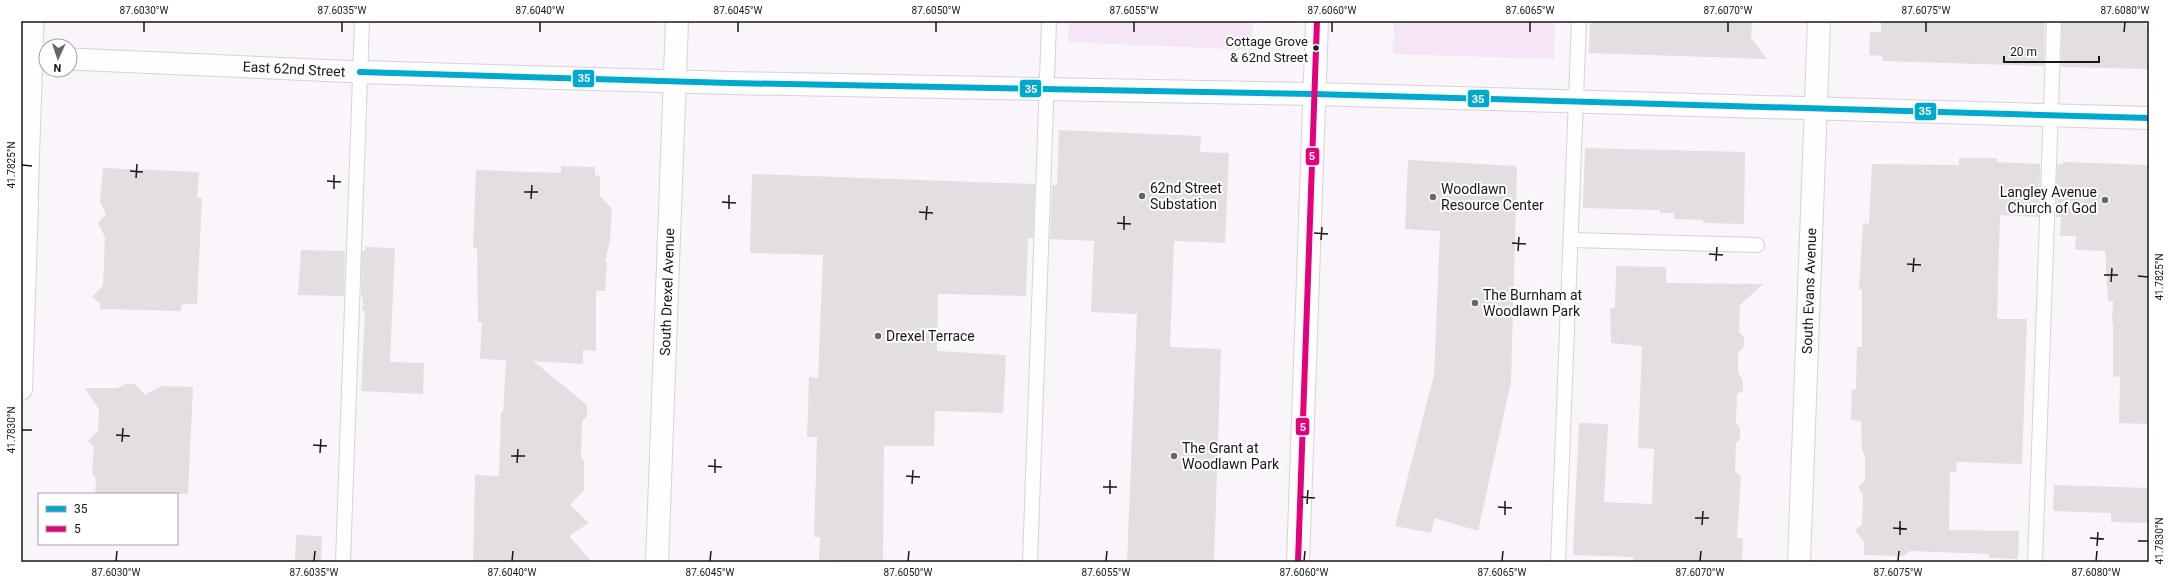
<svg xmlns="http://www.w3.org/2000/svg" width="2170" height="583" viewBox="0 0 2170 583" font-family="Roboto,sans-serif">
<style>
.grass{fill:#f6e5f6}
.building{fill:#e2dee2}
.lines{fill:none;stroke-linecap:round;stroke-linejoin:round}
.service-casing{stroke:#d6d2d6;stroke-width:16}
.pedestrian-casing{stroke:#d6d2d6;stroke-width:23}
.minor-casing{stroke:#d6d2d6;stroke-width:24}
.secondary-casing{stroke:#d6d2d6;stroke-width:24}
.service{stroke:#fefefe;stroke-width:14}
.pedestrian{stroke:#fefefe;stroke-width:21}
.minor{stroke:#fefefe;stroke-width:22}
.secondary{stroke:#fefefe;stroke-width:22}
.bus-1-casing{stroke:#fff;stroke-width:9}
.bus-2-casing{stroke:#fff;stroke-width:9}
.bus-1{stroke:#00a9ce;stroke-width:6}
.bus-2{stroke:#e5007d;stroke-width:6}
.ticks{fill:none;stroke:#191619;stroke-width:1.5}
.bus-dot{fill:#191619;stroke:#fff;stroke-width:1.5}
.poi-dot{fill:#686468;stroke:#fff;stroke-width:1.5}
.labels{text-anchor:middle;stroke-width:4;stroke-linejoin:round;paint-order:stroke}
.bus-label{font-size:13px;fill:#191619;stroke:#fff;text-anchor:end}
.street-label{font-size:14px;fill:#191619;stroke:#fff}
.poi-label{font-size:14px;fill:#191619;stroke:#fff;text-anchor:start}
.line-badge{stroke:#fff;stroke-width:1.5}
.badge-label{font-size:11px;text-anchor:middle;font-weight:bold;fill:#fff}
.neatline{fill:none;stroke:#191619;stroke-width:1.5}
.ticks-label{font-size:10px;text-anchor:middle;fill:#191619}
</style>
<rect width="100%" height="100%" fill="#faf5fa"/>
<path class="grass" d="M1069 21H1253L1252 50 1068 42Z
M1394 21H1555L1554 59 1393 54Z"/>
<path class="building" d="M1590 21 1752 22 1751 38 1767 59 1589 53Z
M1881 21H2045L2044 66 1882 61V56L1869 55 1870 32H1881Z
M2062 21H2145V25H2149V69L2061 67Z
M1059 130 1201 136 1200 152 1229 153 1225 243 1174 241 1170 347 1221 349 1214 562H1127L1137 314 1091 312 1094 241 1050 239 1052 185H1057Z
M1585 148 1745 152 1744 224 1703 223V220L1674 219V213H1660V210L1583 208Z
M1959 158H1997V162L2040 164 2039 217 2000 215 1997 319H2027L2022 464 1957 462 1956 472H1950L1949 530 2019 531 2018 559 1989 558V554L1910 551 1904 556 1864 555V542L1855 530 1862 525 1863 495 1858 487 1865 481V455L1862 451 1861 421 1851 420 1852 389H1856L1857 347H1862V289H1859L1863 223 1869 224 1872 164 1959 165Z
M1408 160 1517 166 1511 382 1478 531 1435 518 1431 533 1395 526 1434 375 1440 231 1405 229Z
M2063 162 2149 165V424L2119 423 2120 376 2113 377V322H2112L2113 301H2108L2105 251 2075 250 2076 236H2060L2061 217H2056L2057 164H2062Z
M561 166 595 167V175L600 176V196L612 209 610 240 605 262H607L605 291H596V351L583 350V364L533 361 587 405V416L582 422 581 456 584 461V490L570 505 589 523 569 536 592 562H473L475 475 499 476 501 413H503L506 360 480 359 482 322H478L477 248H473L476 170 561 173Z
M103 168 199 172 197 198H202L197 304H182L181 311 100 309V303L92 297 103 286 105 237 98 223 106 214 100 202Z
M752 174 1035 184 1033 238H1028L1026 296 938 294 937 351 1006 355 1003 413 935 411 934 446H884L883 562 819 560 820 537H814L817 437H807L809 377 818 378 823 255 750 253Z
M365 247 395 248 390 362 424 363 423 394 361 391 365 311H362L363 297H361L362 251H365Z
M301 250 345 251 344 296 298 295Z
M1616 266 1666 267V283L1763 284 1740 305 1739 332 1744 337V347L1738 353V373L1743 380V391L1737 394 1736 423 1740 428V439L1736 443 1735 471 1741 477 1737 538H1743L1742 562H1633V557L1573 555 1579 423 1608 424 1604 502 1652 504 1654 449 1638 448 1642 346 1611 343 1610 308H1615Z
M125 384H135L145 395 161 386 193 387 188 494H95L96 480 92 473 94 447 88 441 98 431 99 409 85 388H118Z
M2054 485 2149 488V523L2111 522V513L2053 511Z
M296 535 322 536 321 562H295Z"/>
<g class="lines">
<defs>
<path id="service" d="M1571 240 1757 245
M343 562 362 21
M1030 562 1049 21
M1558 562 1579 21
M2035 562 2054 21"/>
<path id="pedestrian" d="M70 59 360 72
M27 203 33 21"/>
<path id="minor" d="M360 72 730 83 1314 94 2149 118
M21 389 27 203
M657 562 677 21
M1799 562 1819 21"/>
<path id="secondary" d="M1298 562 1317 21"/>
</defs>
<use href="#service" class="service-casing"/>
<use href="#pedestrian" class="pedestrian-casing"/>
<use href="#minor" class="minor-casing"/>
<use href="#secondary" class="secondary-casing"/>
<use href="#service" class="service"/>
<use href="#pedestrian" class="pedestrian"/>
<use href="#minor" class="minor"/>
<use href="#secondary" class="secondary"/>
<defs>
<path id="bus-1" d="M360 72 730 83 1314 94 2149 118"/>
<path id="bus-2" d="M1298 562 1317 21"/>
</defs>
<use href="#bus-1" class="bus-1-casing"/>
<use href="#bus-2" class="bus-2-casing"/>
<use href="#bus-1" class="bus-1"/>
<use href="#bus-2" class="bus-2"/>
</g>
<path class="ticks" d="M144 32V22M342 32V22M540 32V22M738 32V22M936 32V22M1134 32V22M1332 32V22M1530 32V22M1728 32V22M1926 32V22M2124 32 2125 22M22 165 32 166M130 171 143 172M136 178 137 164M327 181 341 182M334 189V175M524 192H538M531 199 532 185M722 202 736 203M729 209V195M919 212 933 213M926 220 927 206M1117 223 1131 224M1124 230V216M1314 233 1328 234M1321 240 1322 227M1512 243 1526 244M1518 251 1519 237M1709 254 1723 255M1716 261 1717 247M1907 264 1921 265M1913 272 1914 258M2104 275H2118M2138 276 2148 277M2111 282 2112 268M22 430H32M116 435 130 436M122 442 123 428M313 445 327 446M320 453 321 439M511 456H525M517 463 518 449M708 466 722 467M715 473V459M906 476 920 477M912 484 913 470M1103 487H1117M1110 494V480M1301 497 1315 498M1307 504 1308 490M1498 507 1512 508M1505 515V501M1695 518H1709M1702 525 1703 511M1893 528 1907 529M1900 535V521M2090 538 2104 539M2138 541H2148M2097 546 2098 532M116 561 117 551M314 561 315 551M512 561 513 551M710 561 711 551M908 561 909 551M1106 561 1107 551M1304 561 1305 551M1502 561 1503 551M1700 561 1701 551M1898 561 1899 551M2096 561 2097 551"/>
<circle class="bus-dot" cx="1316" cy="48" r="3.5"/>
<g class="poi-dot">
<circle cx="1142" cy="196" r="4"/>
<circle cx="1433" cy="197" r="4"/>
<circle cx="2105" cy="200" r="4"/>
<circle cx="1475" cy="303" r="4"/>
<circle cx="878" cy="336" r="4"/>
<circle cx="1174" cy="456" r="4"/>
</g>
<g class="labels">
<g class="bus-label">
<text x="1308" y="46">Cottage Grove<tspan x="1308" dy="16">&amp; 62nd Street</tspan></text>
</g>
<g class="street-label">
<text transform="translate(294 69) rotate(3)" y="5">East 62nd Street</text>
<text transform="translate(1809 291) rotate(-88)" y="5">South Evans Avenue</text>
<text transform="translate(667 292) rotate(-88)" y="5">South Drexel Avenue</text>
</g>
<g class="poi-label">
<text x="1150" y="193">62nd Street<tspan x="1150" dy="16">Substation</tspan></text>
<text x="1441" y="194">Woodlawn<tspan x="1441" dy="16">Resource Center</tspan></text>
<text x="2097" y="197" text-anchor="end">Langley Avenue<tspan x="2097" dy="16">Church of God</tspan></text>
<text x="1483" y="300">The Burnham at<tspan x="1483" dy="16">Woodlawn Park</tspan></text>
<text x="886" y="341">Drexel Terrace</text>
<text x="1182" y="453">The Grant at<tspan x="1182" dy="16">Woodlawn Park</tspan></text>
</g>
</g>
<g class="line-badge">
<rect x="572" y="69" width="23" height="19" rx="4" fill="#00a9ce"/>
<rect x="1019" y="79" width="23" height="19" rx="4" fill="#00a9ce"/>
<rect x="1467" y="89" width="23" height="19" rx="4" fill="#00a9ce"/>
<rect x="1914" y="102" width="23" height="19" rx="4" fill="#00a9ce"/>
<rect x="1305" y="147" width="15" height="19" rx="4" fill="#e5007d"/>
<rect x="1295" y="417" width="15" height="19" rx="4" fill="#e5007d"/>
</g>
<g class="badge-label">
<text x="584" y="82">35</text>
<text x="1031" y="93">35</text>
<text x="1478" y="103">35</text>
<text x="1925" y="115">35</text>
<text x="1312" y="160">5</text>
<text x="1303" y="431">5</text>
</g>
<rect width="2170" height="583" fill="none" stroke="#ffffff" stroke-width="44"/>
<rect x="38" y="493" width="140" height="52" fill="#ffffff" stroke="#a3a2a3"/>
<rect x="46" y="506" width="20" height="6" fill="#00a9ce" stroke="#a3a2a3"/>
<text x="74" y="513" font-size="12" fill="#191619">35</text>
<rect x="46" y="526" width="20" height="6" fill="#e5007d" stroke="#a3a2a3"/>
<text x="74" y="533" font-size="12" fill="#191619">5</text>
<g transform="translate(58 58) rotate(183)"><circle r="19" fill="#ffffff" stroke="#a3a2a3"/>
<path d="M0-3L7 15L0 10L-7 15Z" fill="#686468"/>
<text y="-6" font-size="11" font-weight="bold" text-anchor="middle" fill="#191619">N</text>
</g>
<path d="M2004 56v6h95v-6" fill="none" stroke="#191619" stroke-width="2"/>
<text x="2010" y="56" font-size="12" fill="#191619" stroke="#ffffff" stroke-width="3" paint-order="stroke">20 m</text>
<rect x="22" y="22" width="2126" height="539" class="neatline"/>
<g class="ticks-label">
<text x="144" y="14">87.6030°W</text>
<text x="342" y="14">87.6035°W</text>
<text x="540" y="14">87.6040°W</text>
<text x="738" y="14">87.6045°W</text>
<text x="936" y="14">87.6050°W</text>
<text x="1134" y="14">87.6055°W</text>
<text x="1332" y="14">87.6060°W</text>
<text x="1530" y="14">87.6065°W</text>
<text x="1728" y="14">87.6070°W</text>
<text x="1926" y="14">87.6075°W</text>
<text x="2125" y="14">87.6080°W</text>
<text transform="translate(11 165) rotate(-90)" y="4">41.7825°N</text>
<text transform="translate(2159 277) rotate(-90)" y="4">41.7825°N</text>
<text transform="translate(11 430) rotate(-90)" y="4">41.7830°N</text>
<text transform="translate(2159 541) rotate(-90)" y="4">41.7830°N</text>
<text x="116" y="576">87.6030°W</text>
<text x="314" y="576">87.6035°W</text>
<text x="512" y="576">87.6040°W</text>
<text x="710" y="576">87.6045°W</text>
<text x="908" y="576">87.6050°W</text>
<text x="1106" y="576">87.6055°W</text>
<text x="1304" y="576">87.6060°W</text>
<text x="1502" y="576">87.6065°W</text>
<text x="1700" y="576">87.6070°W</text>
<text x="1898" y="576">87.6075°W</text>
<text x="2096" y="576">87.6080°W</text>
</g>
</svg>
